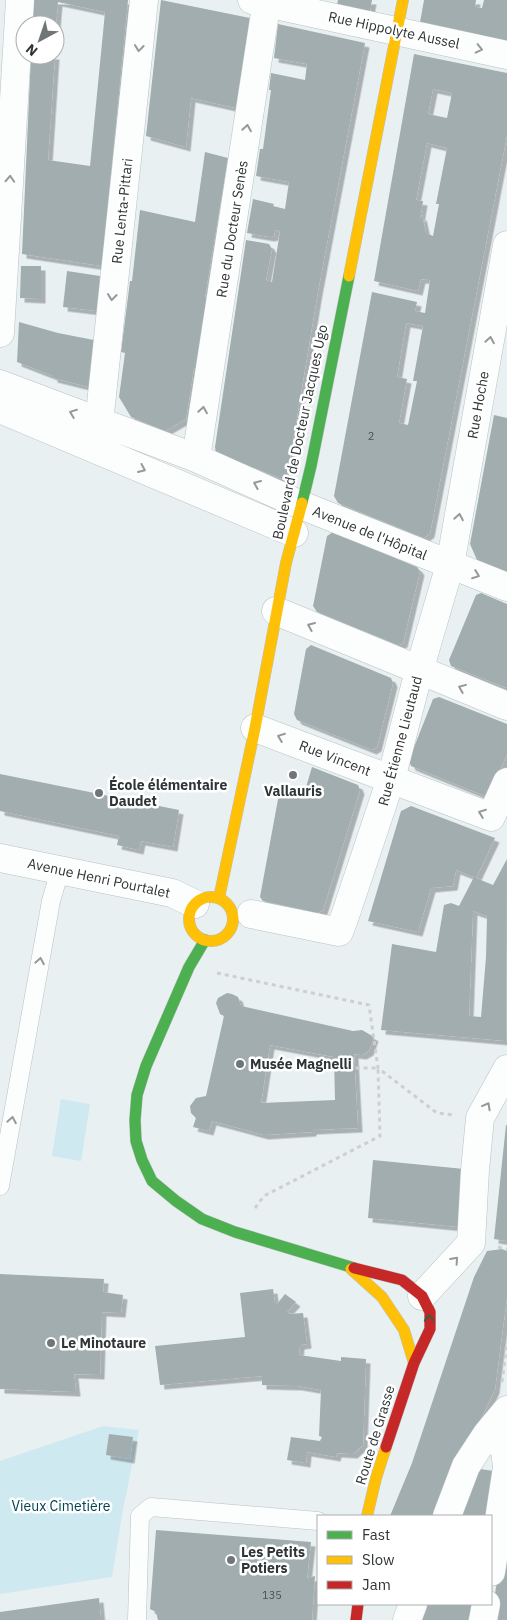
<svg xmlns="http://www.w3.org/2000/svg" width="507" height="1620" viewBox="0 0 507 1620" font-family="'IBM Plex Sans',sans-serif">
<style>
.green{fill:#cfe9f0}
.building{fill:#a2adaf;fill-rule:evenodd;filter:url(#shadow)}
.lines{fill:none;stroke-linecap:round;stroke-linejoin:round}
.lane-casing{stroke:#bbc1c3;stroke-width:19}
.street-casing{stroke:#bbc1c3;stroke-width:29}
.fast-casing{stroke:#bbc1c3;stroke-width:12}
.slow-casing{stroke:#bbc1c3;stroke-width:12}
.jam-casing{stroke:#bbc1c3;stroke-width:12}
.path{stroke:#cdcfd0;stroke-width:3;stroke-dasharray:4 4;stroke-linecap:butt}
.lane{stroke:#fcfdfd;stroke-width:18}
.street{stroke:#fcfdfd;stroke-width:28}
.fast{stroke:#4caf50;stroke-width:11}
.slow{stroke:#ffc107;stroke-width:11}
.jam{stroke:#c62828;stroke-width:11}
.oneway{stroke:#96989a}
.oneway2{stroke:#395f3f}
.poi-dot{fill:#707678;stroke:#fff;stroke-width:2}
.labels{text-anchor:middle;stroke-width:5;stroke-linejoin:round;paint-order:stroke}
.number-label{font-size:11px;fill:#4c5254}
.street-label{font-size:14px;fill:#2f3436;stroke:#fff}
.poi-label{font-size:14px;font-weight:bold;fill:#2f3436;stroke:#fff;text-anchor:start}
.park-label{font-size:14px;fill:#024350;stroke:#fff}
</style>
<defs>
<filter id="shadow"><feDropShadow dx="4.5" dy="4.5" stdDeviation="0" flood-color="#0004"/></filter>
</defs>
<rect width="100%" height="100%" fill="#e8f0f2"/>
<path class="green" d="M61 1099 90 1104 81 1161 52 1156Z
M103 1426 139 1430 122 1515 112 1577 0 1594V1461Z"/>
<path class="building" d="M34 0H128L102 266 22 254 31 55H55L48 160 90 166 105 12 58 2 56 25H32Z
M161 0 250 18 236 108 191 98 186 147 146 136Z
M338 0H372L369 17 336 11Z
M424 0H476L475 7 482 8 484 0H507V46L419 28Z
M278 24 365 43 318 291 287 477 282 479 216 453 215 447 246 240 269 244 272 249 266 280 272 282 280 231 275 230 274 236 270 237 247 233 253 199 274 204 273 206 285 209 289 182 256 176 260 149H263L271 90H269L271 73 305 80 307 64 274 58Z
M414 54 507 73V135L430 533 424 538 338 503 334 496 372 292 417 302 415 311 425 313 430 280 421 279 418 291 374 281ZM433 89 452 93 447 118 428 114ZM427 143 447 148 436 204H439L433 236 426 233 422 215 420 219 423 201 416 200ZM406 323 423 326 413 381H417L408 425 399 423 407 379 397 377Z
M205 152 228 158 205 297 207 298 196 369 194 368 186 419 165 431 131 417 119 397 125 353 121 352 130 281H132L140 210 195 222Z
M21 266H41V299L20 298Z
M67 271 100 276 97 311 63 307Z
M19 322 58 333 94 340 89 387 53 378V376L17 362Z
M494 415 507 418V572L477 560 470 544Z
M333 532 417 567 420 571 403 643 398 645 317 612 313 606 327 536Z
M481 593 507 604V688L451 666 449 660 476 595Z
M311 645 391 678 393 683 377 747 372 750 297 720 294 714 306 649Z
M439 697 507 724V754L490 794 485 796 411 766 409 760 433 699Z
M312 767 358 785 360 790 323 910 318 913 263 901 260 897 281 783 304 794Z
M0 774 179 810 173 847 141 841 139 850 117 845 119 836 0 811Z
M411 806 495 838 476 878 493 885 507 859 506 1041 381 1030 392 944 436 952 444 905 451 903 459 906 474 877 456 870 453 886 431 888 418 932 368 921 401 811ZM473 911 487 916 486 957 481 1017 469 1016Z
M227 993 232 994 238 997 241 1006 353 1031 362 1030 374 1037 369 1051 362 1055 354 1054 358 1128 312 1130V1132L264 1135 212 1121 209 1131 193 1127 196 1118 191 1113 190 1106 196 1098 206 1096 224 1016 220 1014 216 1003 218 998ZM270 1045 334 1057 335 1100 261 1103Z
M506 1125H507V1241L494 1239Z
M373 1160 464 1169 459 1227 368 1218Z
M502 1249 507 1251V1297L495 1389 435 1516H390L412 1463 474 1277 487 1251Z
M0 1274 104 1279 103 1292 123 1295 121 1313 102 1312 100 1375 74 1374 76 1392 0 1389Z
M273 1289 275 1304H277L285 1294 296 1302 287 1312 290 1314 303 1313 307 1344 300 1345 299 1355 341 1361V1357L366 1359 363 1445 353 1454 337 1453 336 1457 307 1452 306 1463 287 1460 291 1437 320 1441 322 1437 319 1436 321 1390 298 1386 262 1385V1376L160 1385 155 1346 245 1337 240 1293Z
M109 1434 133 1437 130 1459 106 1455Z
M480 1469 501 1472 492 1516H455L465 1488Z
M156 1530 311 1542 307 1578 315 1576 312 1620H158L156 1612 150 1609Z
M500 1561H507V1620H491Z
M99 1598 101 1620H0V1612Z
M427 1604H472L468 1620H421Z"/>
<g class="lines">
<defs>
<path id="lane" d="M0 1186 51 901 60 870
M137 1620 140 1516 151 1507 318 1521"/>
<path id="street" d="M252 0 507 55
M0 333 20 0
M0 384 196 458 301 505 507 587
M0 409 294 533
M99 423 144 0
M196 458 267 0
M276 611 507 706
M255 728 491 817 507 782
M0 858 172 893 195 904
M251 914 339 932 345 916 391 779 419 671 450 565 507 245
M422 1296 471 1243 475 1170 480 1118 507 1069
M487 1434 497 1441 505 1449 507 1467 491 1572
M447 1516 466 1466 487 1434 507 1410
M407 1620 413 1604
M483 1620 486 1604"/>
<path id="fast" d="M302 503 311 466 349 276
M205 940 189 967 146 1066 137 1095 135 1120 136 1141 142 1160 152 1181 176 1201 202 1219 235 1232 354 1268"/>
<path id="slow" d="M349 276 403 0
M189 919a22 22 0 1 1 44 0a22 22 0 1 1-44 0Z
M219 898 255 728 286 563 302 503
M351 1269 382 1297 404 1330 414 1363
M367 1516 376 1478 386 1447"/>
<path id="jam" d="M354 1268 402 1280 422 1296 430 1312V1329L414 1363 386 1447
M356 1620 358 1604"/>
</defs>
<use href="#lane" class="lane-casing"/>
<use href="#street" class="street-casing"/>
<use href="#fast" class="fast-casing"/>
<use href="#slow" class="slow-casing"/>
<use href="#jam" class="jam-casing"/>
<path class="path" d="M217 973 369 1005 378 1068 437 1113 453 1115
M255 1208 264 1196 380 1136 378 1068H355
M498 1247 507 1249
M502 1382 507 1342"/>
<use href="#lane" class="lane"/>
<use href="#street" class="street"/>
<use href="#fast" class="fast"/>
<use href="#slow" class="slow"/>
<use href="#jam" class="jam"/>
</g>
<defs><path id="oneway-chevron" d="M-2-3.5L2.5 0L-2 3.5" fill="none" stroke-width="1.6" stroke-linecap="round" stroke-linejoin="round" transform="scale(1.25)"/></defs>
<g class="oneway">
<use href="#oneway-chevron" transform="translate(139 48) rotate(96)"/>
<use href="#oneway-chevron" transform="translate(479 49) rotate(13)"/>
<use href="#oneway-chevron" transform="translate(247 128) rotate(-81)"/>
<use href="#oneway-chevron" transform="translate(10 179) rotate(-87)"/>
<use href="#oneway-chevron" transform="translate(112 297) rotate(96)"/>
<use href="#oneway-chevron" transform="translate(490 340) rotate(-80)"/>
<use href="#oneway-chevron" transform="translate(203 410) rotate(-81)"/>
<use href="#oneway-chevron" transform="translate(73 413) rotate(-159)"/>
<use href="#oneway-chevron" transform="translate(142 469) rotate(24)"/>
<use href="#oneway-chevron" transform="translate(257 484) rotate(-157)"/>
<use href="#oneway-chevron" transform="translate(459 517) rotate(-80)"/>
<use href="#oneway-chevron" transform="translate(476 575) rotate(21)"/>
<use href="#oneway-chevron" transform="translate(311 626) rotate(-157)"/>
<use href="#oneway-chevron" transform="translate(462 688) rotate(-158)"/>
<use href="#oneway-chevron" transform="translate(281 737) rotate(-159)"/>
<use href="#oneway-chevron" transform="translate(482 813) rotate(-159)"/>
<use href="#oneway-chevron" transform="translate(40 961) rotate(-80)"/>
<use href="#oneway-chevron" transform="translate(487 1106) rotate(-61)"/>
<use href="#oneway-chevron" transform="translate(12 1120) rotate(-80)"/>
<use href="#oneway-chevron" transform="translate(455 1260) rotate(-48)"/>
</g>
<use class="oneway2" href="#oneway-chevron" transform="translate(429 1318) rotate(-94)"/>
<g class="poi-dot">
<circle cx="293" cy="775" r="5"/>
<circle cx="99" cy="793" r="5"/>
<circle cx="240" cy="1064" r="5"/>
<circle cx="51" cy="1343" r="5"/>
<circle cx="231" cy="1560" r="5"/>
</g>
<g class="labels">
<g class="number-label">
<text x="371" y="440">2</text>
<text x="272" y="1599">135</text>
</g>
<g class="street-label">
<text transform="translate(394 30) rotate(12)" y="5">Rue Hippolyte Aussel</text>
<text transform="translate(122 211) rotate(-84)" y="5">Rue Lenta-Pittari</text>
<text transform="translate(232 229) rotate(-81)" y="5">Rue du Docteur Senès</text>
<text transform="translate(478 405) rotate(-80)" y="5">Rue Hoche</text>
<text transform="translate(300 432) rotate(-78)" y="5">Boulevard de Docteur Jacques Ugo</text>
<text transform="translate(370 533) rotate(22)" y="5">Avenue de l'Hôpital</text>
<text transform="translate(400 741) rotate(-75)" y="5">Rue Étienne Lieutaud</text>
<text transform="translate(335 758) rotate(21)" y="5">Rue Vincent</text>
<text transform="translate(99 878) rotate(12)" y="5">Avenue Henri Pourtalet</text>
<text transform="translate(375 1435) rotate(-73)" y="5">Route de Grasse</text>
</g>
<g class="poi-label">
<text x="109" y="790">École élémentaire<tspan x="109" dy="16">Daudet</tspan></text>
<text x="293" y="796" text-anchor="middle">Vallauris</text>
<text x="250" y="1069">Musée Magnelli</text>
<text x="61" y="1348">Le Minotaure</text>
<text x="241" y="1557">Les Petits<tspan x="241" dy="16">Potiers</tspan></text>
</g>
<g class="park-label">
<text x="61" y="1511">Vieux Cimetière</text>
</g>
</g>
<rect x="317" y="1515" width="175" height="90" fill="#ffffff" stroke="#acaeaf"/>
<rect x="327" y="1531" width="25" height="8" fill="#4caf50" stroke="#acaeaf"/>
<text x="362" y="1540" font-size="15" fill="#2f3436">Fast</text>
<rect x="327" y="1556" width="25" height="8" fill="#ffc107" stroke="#acaeaf"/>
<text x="362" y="1565" font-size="15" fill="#2f3436">Slow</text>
<rect x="327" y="1581" width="25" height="8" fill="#c62828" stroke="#acaeaf"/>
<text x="362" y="1590" font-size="15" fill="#2f3436">Jam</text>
<g transform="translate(40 40) rotate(220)"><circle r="24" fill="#ffffff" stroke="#acaeaf"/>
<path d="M0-4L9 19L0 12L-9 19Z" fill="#707678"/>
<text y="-8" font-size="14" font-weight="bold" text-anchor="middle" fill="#2f3436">N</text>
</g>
</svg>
